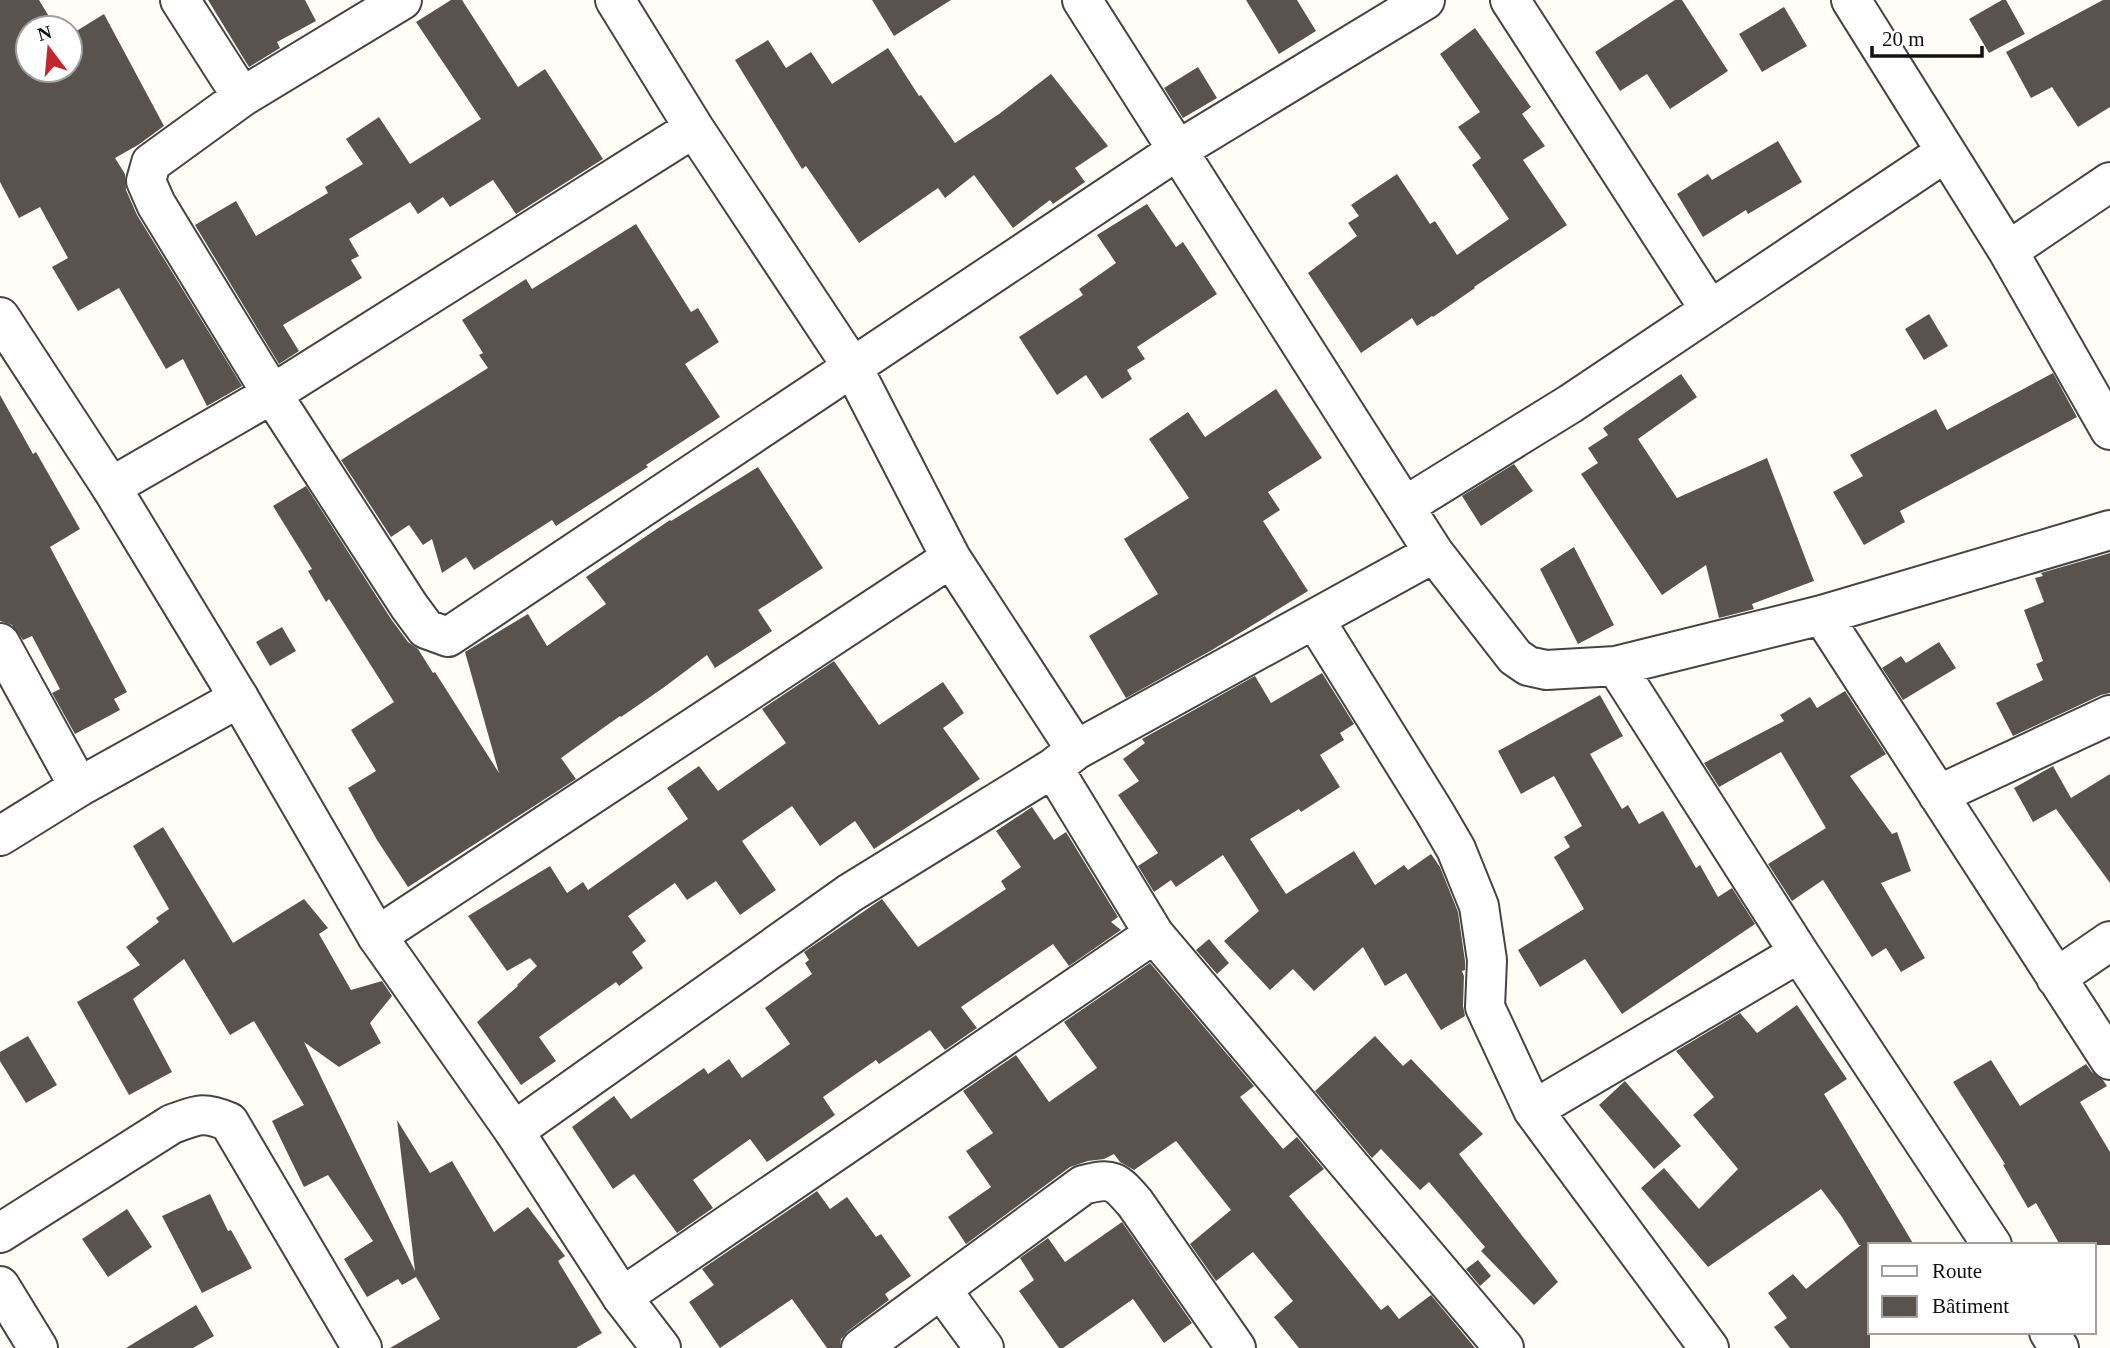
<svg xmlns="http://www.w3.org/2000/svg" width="2110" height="1348" viewBox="0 0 2110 1348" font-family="'Times New Roman',serif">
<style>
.building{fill:#5a524d}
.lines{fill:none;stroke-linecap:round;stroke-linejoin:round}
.minor-casing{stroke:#444;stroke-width:42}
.tertiary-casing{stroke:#444;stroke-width:42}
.minor{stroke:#fff;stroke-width:38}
.tertiary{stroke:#fff;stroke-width:38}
</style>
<rect width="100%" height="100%" fill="#fffdf5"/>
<path class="building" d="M0 0H39L56 28H28V70H70V35L104 14 164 126 138 145 115 158 125 174 126 190 137 215 242 386 207 406 183 359 166 369 119 288 78 311 52 267 68 258 40 207 19 218 0 182Z
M208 0H305L316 21 277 42 280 48 249 67Z
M451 0H462L518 87 545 69 603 159 516 214 493 180 450 207 443 197 418 214 410 202 349 239 359 256 351 260 362 278 283 325 299 351 279 364 195 225 236 201 256 236 328 193 325 187 363 164 346 139 379 117 410 164 481 119 416 22Z
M872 0H951L894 36Z
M1246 0H1297L1316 31 1279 54Z
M1675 0H1682L1728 71 1670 109 1647 74 1620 91 1595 52Z
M2002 0H2006L2025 34 1989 53 1969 19Z
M2103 0H2110V107L2078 127 2052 87 2031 98 2006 52Z
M1784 7 1807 46 1762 72 1739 34Z
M1475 28 1531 107 1522 114 1545 146 1523 160 1567 225 1474 287 1475 288 1433 317 1432 316 1417 326 1412 318 1361 353 1308 273 1357 236 1348 223 1359 216 1351 205 1397 174 1430 224 1435 221 1457 255 1509 219 1472 165 1481 158 1458 127 1480 112 1440 54Z
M768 40 786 68 811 52 832 84 888 48 919 96 921 95 955 143 999 114 1051 74 1108 146 1075 168 1085 182 1053 204 1050 200 1013 228 974 175 945 198 938 188 859 243 806 166 802 169 735 60Z
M1198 67 1217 98 1183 118 1164 88Z
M1778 141 1802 182 1748 214 1746 210 1703 237 1677 194 1708 174 1712 180Z
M1147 204 1176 247 1183 242 1217 294 1137 347 1145 359 1127 370 1132 379 1102 399 1086 375 1057 395 1019 337 1083 295 1079 289 1116 263 1097 235Z
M636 224 691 312 698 308 719 342 685 364 720 417 646 465 648 467 556 526 552 520 474 570 466 557 442 573 432 539 423 545 409 525 391 537 341 460 488 368 479 355 483 353 462 320 526 279 532 289Z
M1929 314 1948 346 1924 360 1905 329Z
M2053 373 2077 417 1900 511 1905 522 1864 545 1833 492 1863 476 1850 455 1936 409 1947 430Z
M1681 374 1697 397 1638 439 1677 498 1767 458 1814 581 1752 604 1754 609 1719 618 1706 565 1662 595 1581 474 1598 463 1588 448 1608 435 1603 428Z
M1276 389 1322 458 1268 492 1280 510 1263 521 1308 591 1212 650 1126 698 1089 636 1158 594 1124 539 1189 498 1149 439 1188 412 1205 437Z
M0 395 33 454 36 452 80 529 50 547 127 692 114 699 120 710 75 734 52 693 60 689 32 636 23 640 12 625 0 621Z
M1514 464 1533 491 1481 526 1462 496Z
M758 467 823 568 758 610 772 631 715 668 707 655 663 688 621 717 620 716 561 758 576 779 408 887 377 840 348 788 376 771 351 730 394 702 329 599 326 602 308 571 312 569 273 506 306 486 391 619 408 642 418 649 433 673 435 672 499 773 465 652 528 614 547 646 606 604 586 577 670 520 671 521Z
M1574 547 1614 625 1578 644 1540 569Z
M2110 553V693L2101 695 2013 736 1996 703 2043 680 2036 664 2043 661 2024 610 2044 602 2035 578 2043 576 2041 573Z
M282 627 296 651 270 666 256 642Z
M1939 642 1956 668 1903 700 1882 668 1901 656 1906 663Z
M834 661 879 725 943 682 964 713 943 728 980 779 874 849 855 821 820 846 792 806 742 841 776 890 740 915 716 881 687 900 675 883 628 916 646 941 632 952 643 968 619 986 616 982 539 1037 556 1061 521 1085 477 1022 518 986 517 985 537 966 530 958 507 971 468 916 550 866 567 893 583 882 588 890 688 819 667 788 699 766 718 791 786 743 762 709Z
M1322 673 1354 724 1340 733 1344 740 1320 755 1340 787 1301 812 1299 809 1250 839 1286 894 1354 851 1375 885 1404 865 1408 870 1431 854 1440 867 1458 912 1465 961V970L1462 971 1464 976 1463 1006 1465 1016 1441 1030 1406 973 1385 986 1363 947 1314 991 1293 969 1270 990 1224 941 1259 911 1223 855 1176 887 1171 880 1154 892 1138 866 1158 853 1118 795 1139 781 1123 759 1145 743 1142 739 1255 676 1271 703Z
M1845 691 1886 754 1850 776 1892 834 1897 832 1911 871 1881 883 1925 958 1901 972 1886 948 1872 957 1823 880 1792 901 1768 864 1826 828 1781 752 1719 787 1704 763 1784 721 1780 715 1810 697 1817 708Z
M1600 695 1623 736 1590 754 1622 809 1628 805 1639 824 1663 811 1696 868 1700 865 1718 897 1732 888 1755 924 1622 1014 1585 959 1540 987 1518 950 1584 909 1554 857 1570 847 1564 837 1582 826 1554 776 1521 794 1498 751Z
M2053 766 2071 798 2110 774V883L2056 809 2033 822 2014 788Z
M1032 807 1054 840 1066 832 1118 917 1111 922 1121 930 1069 966 1053 944 961 1007 977 1028 945 1050 930 1030 879 1064 876 1060 823 1097 835 1115 767 1162 750 1139 693 1180 713 1208 677 1233 634 1174 613 1189 572 1127 614 1096 631 1119 704 1068 708 1074 729 1059 742 1078 790 1044 765 1008 812 974 805 963 809 960 804 952 882 899 918 947 1006 889 1001 881 1021 867 996 831Z
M163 827 233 943 304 899 328 928 319 934 351 990 382 981 392 996 370 1023 381 1043 339 1067 304 1042 415 1271 397 1120 430 1173 452 1161 494 1232 528 1207 565 1256 558 1261 602 1333 576 1348H390L440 1319 416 1277 402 1285 398 1279 367 1297 344 1259 373 1241 328 1175 304 1187 272 1121 304 1105 254 1021 230 1035 184 959 133 999 172 1072 129 1095 77 1002 140 965 126 947 159 922 156 918 169 909 133 846Z
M1209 939 1229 963 1217 974 1196 950Z
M1150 963 1254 1086 1240 1097 1283 1149 1297 1137 1324 1169 1289 1196 1381 1310 1388 1305 1399 1319 1431 1295 1475 1348H1299L1274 1317 1293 1301 1253 1252 1216 1281 1190 1244 1231 1210 1176 1141 1134 1170 1120 1162 1114 1154 1104 1159 1088 1161 1070 1167 966 1244 948 1217 991 1187 966 1151 993 1133 963 1091 1016 1055 1049 1102 1097 1068 1064 1022Z
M1797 1005 1847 1079 1824 1094 1914 1245H1870V1348H1790L1774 1327 1787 1318 1768 1293 1793 1274 1806 1289 1861 1245H1859L1842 1217 1821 1189 1708 1267 1641 1188 1664 1168 1699 1209 1738 1169 1693 1115 1714 1097 1676 1051 1740 1013 1757 1033Z
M28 1036 57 1085 26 1103 0 1061V1052Z
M1375 1036 1403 1066 1411 1059 1483 1134 1459 1154 1558 1282 1534 1305 1481 1251 1485 1247 1429 1182 1420 1190 1381 1149 1372 1158 1315 1091Z
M1991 1060 2020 1106 2086 1064 2092 1072 2103 1080 2107 1086 2080 1102 2110 1152V1245H2060L2036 1203 2028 1208 2003 1165 2005 1164 1953 1082Z
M1625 1081 1681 1146 1654 1169 1599 1105Z
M817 1191 830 1209 847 1197 876 1237 881 1234 911 1276 885 1294 889 1300 848 1331 841 1339 840 1348H827L792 1299 720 1348 689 1302 714 1285 702 1269Z
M210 1194 228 1231 231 1230 252 1268 202 1293 162 1216Z
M127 1209 152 1247 108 1277 82 1239Z
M1122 1222 1192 1323 1164 1343 1133 1299 1063 1348H1059L1019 1291 1034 1280 1020 1258 1048 1238 1065 1262Z
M1478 1260 1491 1276 1480 1286 1466 1269Z
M196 1305 214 1336 193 1348H126Z"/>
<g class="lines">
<defs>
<path id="minor" d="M180 0 242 97
M402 0 242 97 151 163 146 181 156 204 272 394 409 606 426 629 448 637 1178 150 1425 0
M1082 0 1434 553 1515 657 1528 666 1546 670 1616 666 1822 615 2110 530
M1510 0 1710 310
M1851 0 2008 251 2110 430
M2008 251 2110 182
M111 487 272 394 694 128
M1405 506 1570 404 1946 152
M1822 615 2110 1060
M1315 620 1435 813 1456 849 1479 906 1487 960 1485 1007 1533 1110 1709 1348
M0 643 79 787
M1616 666 1799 953 1992 1245
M1076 750 1434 553
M1053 768 1154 934 1504 1348
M1938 795 2110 715
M0 836 79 787 239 698
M377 936 951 558
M2056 978 2110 941
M1533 1110 1799 953
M514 1131 850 893 1053 768 1076 750 951 558 853 368 694 128 615 0
M0 1233 172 1124C198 1115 202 1111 229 1122L362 1348
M0 1286 38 1348
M941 1289 984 1348
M622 1297 1154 934
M2049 1332 2059 1348
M861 1348 1083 1185C1113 1177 1116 1181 1135 1203L1236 1348"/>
<path id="tertiary" d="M0 317 111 487 239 698 377 936 514 1131 622 1297 661 1348"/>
</defs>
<use href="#minor" class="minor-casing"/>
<use href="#tertiary" class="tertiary-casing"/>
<use href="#minor" class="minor"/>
<use href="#tertiary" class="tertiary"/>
</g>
<rect x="1868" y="1243" width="228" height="91" fill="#ffffff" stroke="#a0a0a0" stroke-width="2"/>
<rect x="1882" y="1266" width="35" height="10" fill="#ffffff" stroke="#a0a0a0" stroke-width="2"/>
<text x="1932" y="1278" font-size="21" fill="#111111">Route</text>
<rect x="1882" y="1296" width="35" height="21" fill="#5a524d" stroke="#a0a0a0" stroke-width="2"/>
<text x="1932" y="1313" font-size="21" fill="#111111">Bâtiment</text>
<g transform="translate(49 49) rotate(344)"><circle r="33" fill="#ffffff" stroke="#a0a0a0" stroke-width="2"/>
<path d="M0-5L12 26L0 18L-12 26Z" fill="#c4262e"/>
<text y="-10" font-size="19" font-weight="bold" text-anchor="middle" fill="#111111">N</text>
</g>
<path d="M1872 46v10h110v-10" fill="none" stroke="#111111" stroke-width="3.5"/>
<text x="1882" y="46" font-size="21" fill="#111111" stroke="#ffffff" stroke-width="5" paint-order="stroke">20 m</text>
</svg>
